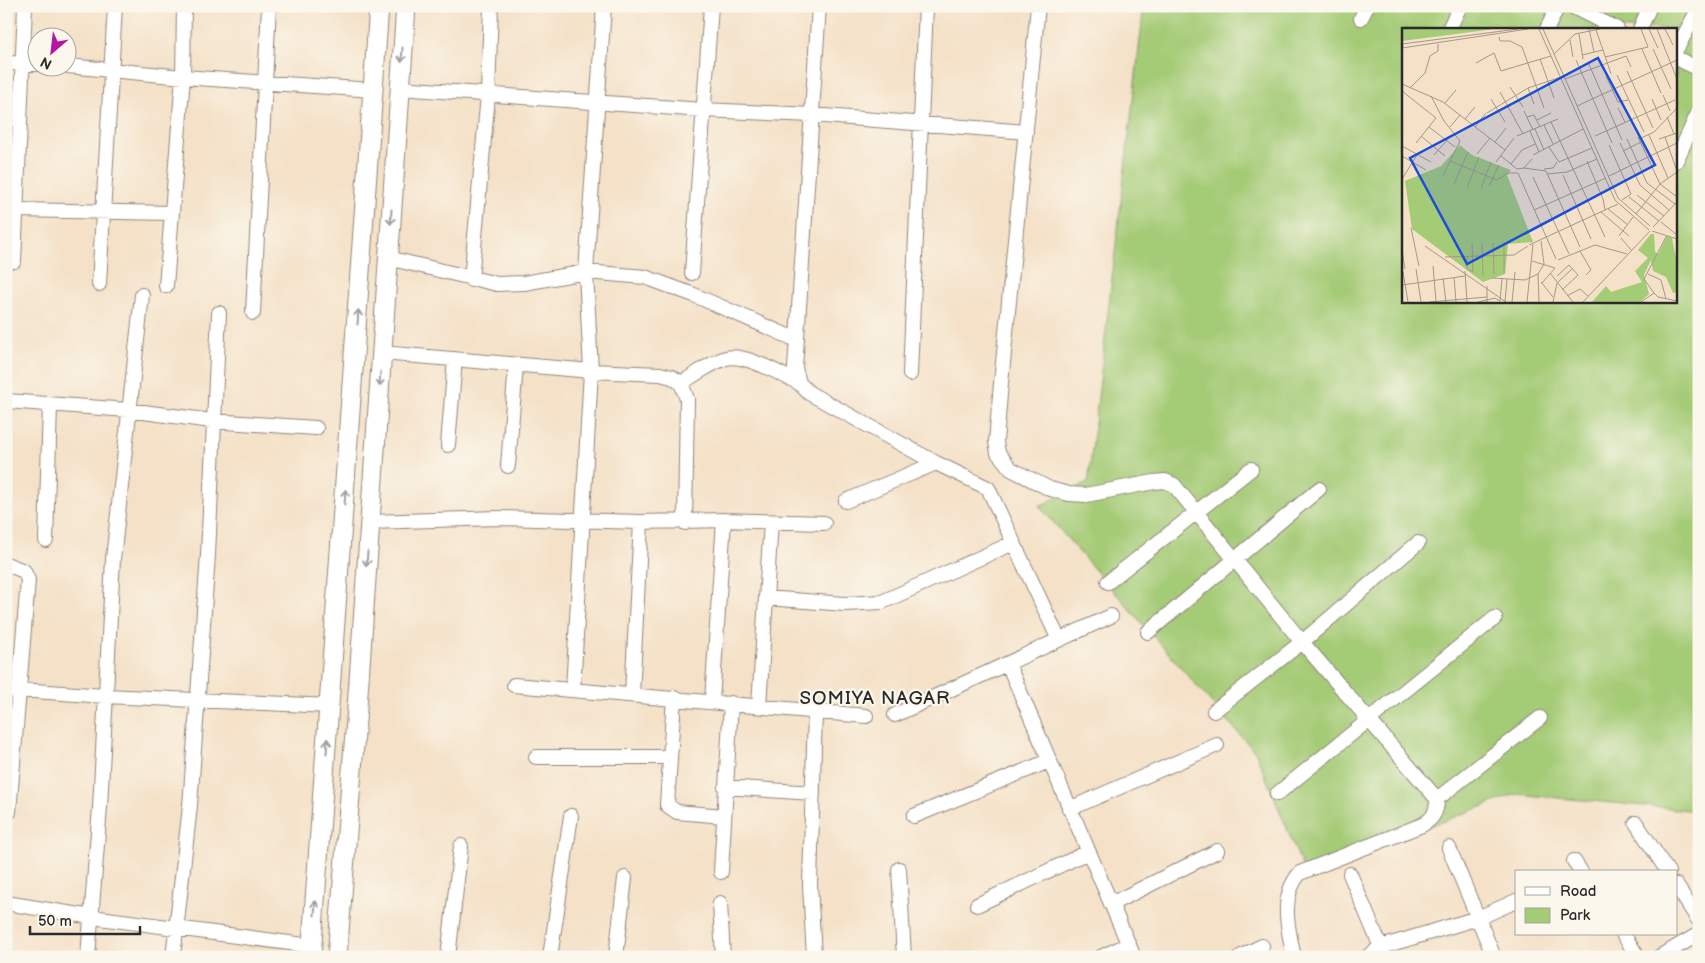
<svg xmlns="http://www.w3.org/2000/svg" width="1705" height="963" viewBox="0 0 1705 963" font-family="'Balsamiq Sans',sans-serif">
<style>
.green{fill:#a4cb76;stroke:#687b50;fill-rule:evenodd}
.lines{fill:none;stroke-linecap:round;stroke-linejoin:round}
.street-casing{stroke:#908679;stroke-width:16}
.secondary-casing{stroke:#908679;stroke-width:21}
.street{stroke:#fff;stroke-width:14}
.secondary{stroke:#fff;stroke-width:19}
.oneway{stroke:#a0a0a0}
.labels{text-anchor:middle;stroke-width:4.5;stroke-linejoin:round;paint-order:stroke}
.neighbourhood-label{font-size:19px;letter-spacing:1px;fill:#2b2b2b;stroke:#fbf7ec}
.inset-road{fill:none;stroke:#a49889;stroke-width:1}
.view{fill:#1d4ed8;fill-opacity:0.15;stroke:#1d4ed8;stroke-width:2.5}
.inset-edge{fill:none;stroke:#2b2b2b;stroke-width:2.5}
</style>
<rect width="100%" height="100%" fill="#fbf7ec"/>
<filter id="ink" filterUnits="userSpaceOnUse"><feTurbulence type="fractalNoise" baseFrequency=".02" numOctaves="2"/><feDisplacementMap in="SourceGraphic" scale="10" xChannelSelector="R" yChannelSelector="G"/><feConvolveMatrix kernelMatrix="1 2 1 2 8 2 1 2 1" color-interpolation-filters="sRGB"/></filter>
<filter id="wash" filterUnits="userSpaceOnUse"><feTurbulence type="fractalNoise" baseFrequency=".0096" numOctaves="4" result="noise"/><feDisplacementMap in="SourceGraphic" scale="20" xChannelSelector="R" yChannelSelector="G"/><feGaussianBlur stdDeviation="1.12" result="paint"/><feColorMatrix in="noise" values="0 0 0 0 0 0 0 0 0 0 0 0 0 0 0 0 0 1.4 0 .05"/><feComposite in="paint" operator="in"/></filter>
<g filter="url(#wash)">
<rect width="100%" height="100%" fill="#f4e1c7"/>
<path class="green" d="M1144 6H1699V811L1516 794 1305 873 1256 753 1039 506 1088 483ZM1404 29H1676V301H1404Z"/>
</g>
<g filter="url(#ink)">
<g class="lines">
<defs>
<path id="street" d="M819 6 795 368 799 383 809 393 936 463
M1038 6 1001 383 996 442 998 453 1011 469 1050 489 1069 494 1086 495 1154 482 1165 481 1174 485 1302 642 1437 799C1437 812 1433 819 1422 825L1300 873C1279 897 1288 928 1294 957
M1571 6 1617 29
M1361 18 1367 6
M1449 29 1460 6
M1547 29 1558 6
M1640 29 1650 6
M1676 50 1699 8
M1676 58 1699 69
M6 63 38 64
M68 66 183 77 373 90
M400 88 703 110 812 115 1026 132
M1676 161 1699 111
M16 210 172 213
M388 258 497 284 524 283 586 272 645 277 694 295 797 340
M14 261 25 6
M692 273 711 6
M471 280 488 95 491 6
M99 284 115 6
M166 286 183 77 184 6
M253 313 269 6
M382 353 591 371 660 374 672 377 681 383 687 399 685 523
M910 374 926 6
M681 383C695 375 710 363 726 358 745 353 782 375 799 383
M6 401 128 410 212 421 316 428
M448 445 455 359
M508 466 516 365
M846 501 936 463 988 488 1059 640
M370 522 498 518 641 522 724 520 824 523
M46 540 50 406
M6 564 24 571 28 580 9 812
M1108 582 1251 469
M766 598 845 604 882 602 1013 543
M1148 632 1319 489
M1008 664 1134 957
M514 685 866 716
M6 689 105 696 330 706
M573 690 591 371 586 272 604 6
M632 695 641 522
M674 698 667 805 677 812 724 816
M712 701 724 520
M759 705 771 522
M1214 711 1302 642 1418 543
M895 715 1111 616
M536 757H670
M725 787 813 793
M1277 794 1495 618
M1437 799 1540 718
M1069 809 1217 745
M914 816 1049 761
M1636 823 1668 872
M1449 848 1494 957
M1574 861 1581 872
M899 869 904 957
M721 872 731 703
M1350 874 1385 957
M1676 885 1699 921
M6 903 92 917 312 946
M720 903 723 957
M1111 904 1217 851
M977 905 1088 852
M1623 934 1638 957
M88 957 100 807 113 559 142 295
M173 957 190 806 208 555 219 313
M448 957 461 846
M550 957 571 816
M616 957 625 878
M814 957 810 885 815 711
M1101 957 1129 944
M1240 957 1262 946
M1367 957 1381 947 1478 918 1516 901
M1659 957 1699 934"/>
<path id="secondary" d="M311 957 379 6
M337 957 357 708 406 6"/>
</defs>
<use href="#street" class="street-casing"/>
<use href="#secondary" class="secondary-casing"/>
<use href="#street" class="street"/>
<use href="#secondary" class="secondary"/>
</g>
<defs><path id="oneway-shaft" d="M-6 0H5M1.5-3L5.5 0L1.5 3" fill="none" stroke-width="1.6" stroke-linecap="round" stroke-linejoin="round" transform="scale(1.25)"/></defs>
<g class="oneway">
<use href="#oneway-shaft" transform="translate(402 55) rotate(94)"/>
<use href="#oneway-shaft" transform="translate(391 217) rotate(94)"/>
<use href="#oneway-shaft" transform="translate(358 317) rotate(-86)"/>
<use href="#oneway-shaft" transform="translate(380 379) rotate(94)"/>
<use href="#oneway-shaft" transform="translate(345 497) rotate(-86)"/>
<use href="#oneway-shaft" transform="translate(367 559) rotate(94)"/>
<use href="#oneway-shaft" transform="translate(327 746) rotate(-86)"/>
<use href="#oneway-shaft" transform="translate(315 908) rotate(-86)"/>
</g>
</g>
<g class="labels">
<g class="neighbourhood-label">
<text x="875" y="704">SOMIYA NAGAR</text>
</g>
</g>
<g transform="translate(1402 28)">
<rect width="275" height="275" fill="#f4e1c7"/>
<path d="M0 1H92L0 13ZM58 117 70 127 109 142 105 147 131 214 106 216 103 246 81 254 10 201 3 153 39 138ZM249 206H252L253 224 256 226 265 208 270 210 275 235V264L271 265 264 249 251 243 249 232 242 247 247 266 238 274H190L204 258 209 264 240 254 233 243 246 230 236 222Z" fill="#a4cb76"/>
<path class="inset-road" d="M137 1 213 172 247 202M141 1 216 170 248 198M187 1 192 24M247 1 256 20M255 1 275 51M263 1 271 17M177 6 181 31M97 9 98 13H108L120 19 142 80M168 12 171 29M0 16 116 1M0 20 126 1M240 21 259 65M251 21 269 61M201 22 209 46M152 26 173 6 198 1M180 27 201 22 194 2M203 29 246 19 239 1M138 31 152 70M174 32 210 115M186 34 220 112M74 35 92 25 99 43 149 28M225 43 251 100M215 47 242 104M204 48 216 74 226 72M163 51 224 28 229 39M0 56 41 74 103 122M108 59 121 79M8 60 23 45 28 28 36 23V16M126 60 132 76M0 63 34 90 14 115M98 64 121 106M261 67 268 83M29 68 42 93 58 113 48 133 95 152 106 145H116L154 231M89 71 103 94M250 71 259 92M43 75 54 62M175 78 275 32M216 80 223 94M122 83 131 102M85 85 126 60 159 49M125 89 132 87 138 99M265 89 272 106M63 91 73 79M135 92 149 85M149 94 203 209M142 97 151 116M27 99 53 119M48 99 58 87M73 99 84 85M133 101 142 122M128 103 137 124M247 107 266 150M19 108 43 128M115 108 156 91M193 108 273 72M236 109 258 156 275 169M263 109 275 143M225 111 245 155 273 176M237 111 252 104 275 80M257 111 275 105M93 114 104 100M218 115 238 157 267 182M207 117 229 166 220 172M0 118 29 134M147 119 157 134 190 120M221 123 239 114M75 126 88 110M32 127 46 111M131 127 181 101M0 128 24 142M99 128 115 141 122 140 130 131M185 133 201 171 203 182M94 134 112 110M109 136 120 122 133 116M122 140 144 143 178 219M142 141 151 140 155 134M145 146 165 144 195 131M161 147 189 211M41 148 48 133M207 148 275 115M131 149 167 226M0 151 15 127M52 156 66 124M87 158 97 137M65 160 77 129M79 160 89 134M235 167 262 188M227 169 257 193M206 181 226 197M132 182 204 150M199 184 227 208M234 186 258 156 275 144M259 194 275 207M251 199 275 174M9 200 17 238M250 203 275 211M217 208 231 189M219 210 230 223M102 214V245M80 215 81 248M91 215 92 246M127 217 216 176M23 218 104 274M0 222 3 241M178 223 189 242 184 247M65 228V241L71 244 70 215M43 229 112 227 126 218M156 232 193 217 225 226M130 233 153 240 140 255M31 238 34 273M14 241 19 274M63 243 65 274M1 244 6 274M148 245 171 274M136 246 137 274M246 246 259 252 264 271M155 248 167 237 176 247 160 262M52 249 54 274M41 250 44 274M90 250 123 252 136 246 142 236 139 213M139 254 151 269M0 257 63 248M85 258V274M252 265 242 251 265 207M165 268 178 261 186 268M27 274 85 269M76 274 93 270 98 273 100 251M103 274 105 251M110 274 113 244M125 274 131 216M151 274 155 255 170 241M181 274 248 203M239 274 252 265 256 269 275 273"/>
<path class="view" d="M196 30 253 137 65 236 8 130Z"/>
<rect width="275" height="275" class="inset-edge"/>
</g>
<rect width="1705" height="963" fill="none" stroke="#fbf7ec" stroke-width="25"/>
<rect x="1515" y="870" width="162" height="65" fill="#fbf7ec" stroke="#a8a59f"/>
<rect x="1525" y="887" width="25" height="8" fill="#ffffff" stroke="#a8a59f"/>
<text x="1560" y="896" font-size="15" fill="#2b2b2b">Road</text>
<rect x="1525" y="908" width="25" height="15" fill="#a4cb76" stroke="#a8a59f"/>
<text x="1560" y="920" font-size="15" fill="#2b2b2b">Park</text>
<g transform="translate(52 52) rotate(208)"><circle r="24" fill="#fbf7ec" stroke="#a8a59f"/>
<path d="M0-4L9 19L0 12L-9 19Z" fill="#b5179e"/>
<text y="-8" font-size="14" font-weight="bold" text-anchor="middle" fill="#2b2b2b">N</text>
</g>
<path d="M30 926v8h110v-8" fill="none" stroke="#2b2b2b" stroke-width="2.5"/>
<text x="38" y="926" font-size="15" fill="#2b2b2b" stroke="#fbf7ec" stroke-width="4" paint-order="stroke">50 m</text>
</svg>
